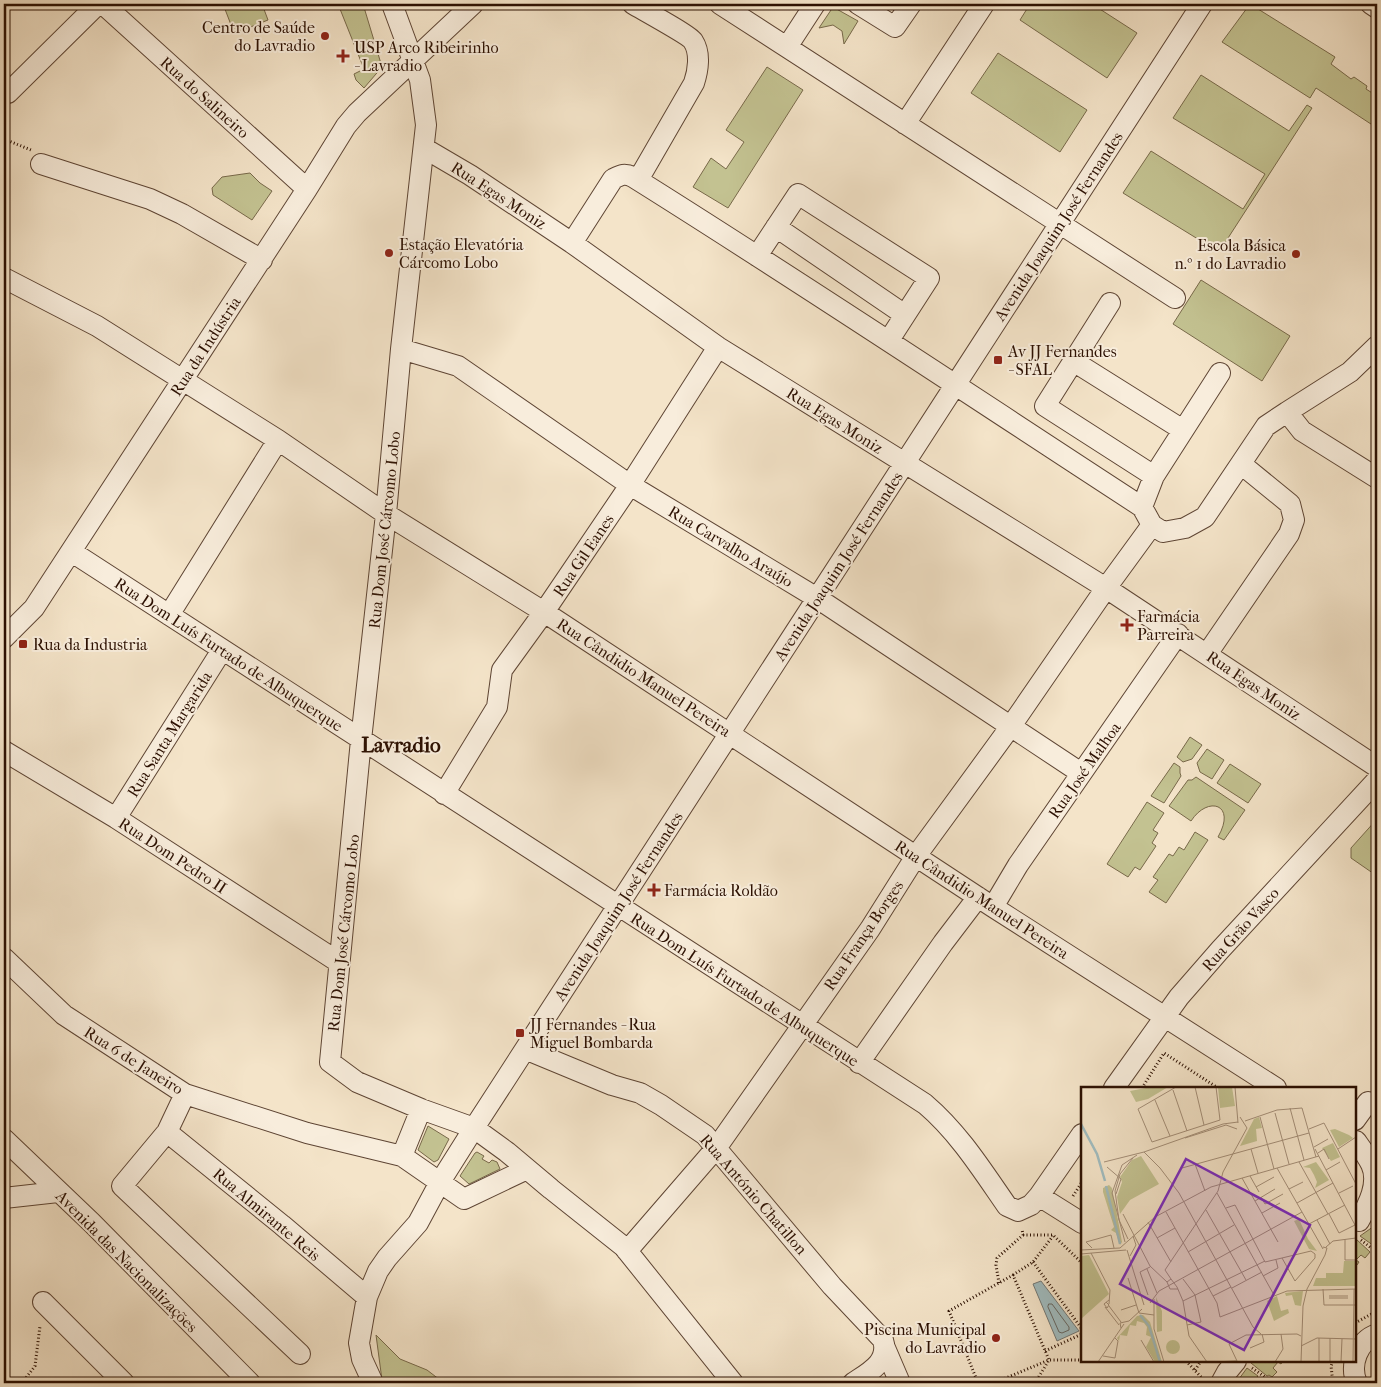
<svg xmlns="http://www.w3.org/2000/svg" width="1381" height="1387" viewBox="0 0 1381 1387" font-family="'IM FELL French Canon',serif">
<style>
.green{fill:#c3c291;stroke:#78694a}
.water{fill:#a0bcc0;stroke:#727774}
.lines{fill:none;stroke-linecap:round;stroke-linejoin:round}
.shore{stroke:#666661;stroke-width:1}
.minor-casing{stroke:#5e4534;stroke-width:22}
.path{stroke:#2c1002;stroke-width:3;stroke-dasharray:1 2.5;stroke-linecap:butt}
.minor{stroke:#f8eddc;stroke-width:20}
.poi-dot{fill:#8f2418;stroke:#f8eddc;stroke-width:2}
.labels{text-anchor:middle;stroke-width:4;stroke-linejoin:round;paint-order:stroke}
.poi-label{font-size:16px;fill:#2c1002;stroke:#f8eddc;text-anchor:start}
.street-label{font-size:16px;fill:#2c1002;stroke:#f8eddc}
.district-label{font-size:21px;font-weight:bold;fill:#2c1002;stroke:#f8eddc}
.inset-river{fill:none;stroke:#a0bcc0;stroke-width:2.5}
.inset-road{fill:none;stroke:#a48f79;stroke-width:1}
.view{fill:#7b2cbf;fill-opacity:0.15;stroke:#7b2cbf;stroke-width:2.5}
.inset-edge{fill:none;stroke:#2c1002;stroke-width:2.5}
</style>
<rect width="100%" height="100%" fill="#f4e4c9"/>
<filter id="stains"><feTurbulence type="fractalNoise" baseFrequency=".004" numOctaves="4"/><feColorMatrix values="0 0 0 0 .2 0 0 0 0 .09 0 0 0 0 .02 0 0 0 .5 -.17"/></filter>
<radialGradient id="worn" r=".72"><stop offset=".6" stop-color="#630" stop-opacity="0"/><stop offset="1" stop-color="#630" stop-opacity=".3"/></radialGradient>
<path class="green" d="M223 4H238L240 8 251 4H262L268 20 238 32 233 30Z
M338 4H363L382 67 364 88 356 80 354 74 364 69Z
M1030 4H1092L1137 33 1107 78 1020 20Z
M1250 4 1335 57 1331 64 1351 79 1354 77 1367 86 1366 89 1377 96V128L1316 88 1310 98 1222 42Z
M833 7 858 21 844 44 842 31 833 25 819 28Z
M998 53 1087 110 1060 152 971 93Z
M767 67 803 90 728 208 693 187 711 158 726 169 744 142 726 130Z
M1201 75 1289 131 1307 105 1312 108 1219 252 1123 193 1151 151 1243 209 1265 174 1173 118Z
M250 173 260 183 272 191 252 220 213 195 212 188 222 177Z
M1201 280 1290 336 1262 381 1173 324Z
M1190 737 1202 745 1192 759 1183 762 1177 757Z
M1207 749 1224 760 1212 779 1200 772 1197 763Z
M1174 763 1180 767V773L1181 776 1164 803 1151 796Z
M1230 764 1261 784 1248 803 1217 783Z
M1196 777 1245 810 1224 840 1218 837C1237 804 1208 795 1191 821L1169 806 1188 780H1192Z
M1147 802 1164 813 1153 830 1158 833 1152 843 1156 846 1140 870 1135 867 1128 877 1107 864Z
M1377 819V876L1351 858V848Z
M1195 832 1208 840 1166 903 1149 892 1158 880 1153 877 1169 854 1173 856 1179 847 1184 850Z
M428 1126 449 1139 438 1160 434 1162 418 1150Z
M477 1152 484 1156 482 1159 489 1163 492 1160 497 1162 500 1169 469 1184 460 1176 475 1153Z
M1377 1224V1248L1360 1236Z
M1356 1239 1370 1252 1365 1258 1361 1255 1356 1260 1359 1262 1357 1265 1355 1263Z
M376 1335 400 1359 427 1370 444 1383H385L382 1380Z
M1253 1361H1283L1281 1364 1278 1362 1273 1368 1277 1372 1272 1377 1269 1375 1267 1376 1251 1363Z
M1247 1368 1258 1376 1253 1381 1255 1383H1236Z"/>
<path class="water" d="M1041 1281 1079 1331 1057 1341 1033 1284Z"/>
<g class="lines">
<path class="shore" d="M1049 1304H1052L1069 1327V1330L1062 1333 1059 1332 1048 1307Z"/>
<defs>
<path id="minor" d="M103 4 307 189
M392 4 420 80 426 125 401 349 386 514 361 740 330 1062 357 1082 421 1109
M633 4C643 10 689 35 693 41 701 53 698 71 694 83L638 180
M720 4 1175 298
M858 4 895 27 911 4
M1371 4 1377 8
M787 47 815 4
M8 93 98 4
M905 124 984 4
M424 148 470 175 572 243 718 347 1106 588 1377 767
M41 164 150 199 182 214 262 260
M776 227 905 315
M572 243 613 179C621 175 624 173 633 177 804 284 973 397 1142 507L1152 525 1163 532 1185 528 1205 517 1266 426 1287 412
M757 256 798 194 929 278 889 340
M4 278 97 326 278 440 386 514 544 612 993 907 1276 1088
M1110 303 1045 406 1154 476
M1377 346 1350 372 1287 412 1302 431 1377 478
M401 349 458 366 630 485 817 598 1081 773
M1073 361 1183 430
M1142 507 1154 476 1220 373
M72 552 925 1104C959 1133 982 1170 1007 1206L1018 1211 1031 1205 1039 1196 1082 1134
M169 615 278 440
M4 638 34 608 307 189 346 126 357 113 473 4
M1207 654 1289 534 1294 520 1290 504 1241 464
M4 751 116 818 340 963
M444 794 497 707 502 670 544 612 630 485 718 347
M116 818 222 650
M993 907 1018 865 1178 634
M4 958 64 1015 185 1094 307 1133 402 1156
M525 1049 612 1085 640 1093 661 1105 705 1135 832 1286 883 1340C890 1362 868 1373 853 1383
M859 1063 943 943 978 897
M1114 1088 1179 997 1220 950 1377 780
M185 1094 167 1132 122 1186 300 1354
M1355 1120 1368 1102
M167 1132 282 1225 367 1297
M4 1139 92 1223 250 1383
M1356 1141C1361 1148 1367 1156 1371 1164 1380 1183 1368 1205 1359 1221
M527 1169 464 1199 402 1156 421 1109 474 1128 507 1152 551 1189 624 1247 733 1383
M1039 1196 1082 1223
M4 1198 58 1192
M627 1251 717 1147 870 929 916 856 1011 726 1106 588 1152 525
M43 1302 124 1383
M885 1348 900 1383
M373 1383 362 1359 359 1343 367 1297 378 1271 387 1258 418 1223 440 1182 474 1128 1202 4
M1221 1383 1227 1372 1236 1361
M1357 1383C1349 1365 1358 1341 1377 1334"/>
</defs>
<use href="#minor" class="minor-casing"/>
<path class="path" d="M4 139 31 150
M1142 1088 1164 1053 1218 1088
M1073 1196 1082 1182
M1023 1235H1053L1082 1263
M1361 1240 1375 1251
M1033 1262 1082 1329
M1013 1275 1033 1262 1053 1236
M999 1283 996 1265 997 1258 1023 1235 1022 1229
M1355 1323 1377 1311
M1045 1351 1082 1334
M1091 1361H1095
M1186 1361 1203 1379
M1333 1361 1331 1366 1333 1383
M1252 1368 1272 1382
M1195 1370 1201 1361
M22 1383 35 1366 40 1326
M978 1383 949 1311 1013 1275 1049 1360 994 1383
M1035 1383 1049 1360H1082"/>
<use href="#minor" class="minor"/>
</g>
<g class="poi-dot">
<circle cx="325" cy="36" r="5"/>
<path d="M340.5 48.5h5v5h5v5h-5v5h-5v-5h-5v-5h5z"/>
<circle cx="389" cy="253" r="5"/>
<circle cx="1296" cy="254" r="5"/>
<rect x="993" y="355" width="10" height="10" rx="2.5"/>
<path d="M1124.5 617.5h5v5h5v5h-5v5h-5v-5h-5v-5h5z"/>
<rect x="18" y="639" width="10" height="10" rx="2.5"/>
<path d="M651.5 882.5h5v5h5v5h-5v5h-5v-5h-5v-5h5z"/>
<rect x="515" y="1028" width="10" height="10" rx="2.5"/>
<circle cx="996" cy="1338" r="5"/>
</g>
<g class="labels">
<g class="poi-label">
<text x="315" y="33" text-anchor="end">Centro de Saúde<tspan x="315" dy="18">do Lavradio</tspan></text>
<text x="354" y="53">USP Arco Ribeirinho<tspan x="354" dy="18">- Lavradio</tspan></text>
<text x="399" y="250">Estação Elevatória<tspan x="399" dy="18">Cárcomo Lobo</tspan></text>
<text x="1286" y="251" text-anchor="end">Escola Básica<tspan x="1286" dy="18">n.º 1 do Lavradio</tspan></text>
<text x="1008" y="357">Av JJ Fernandes<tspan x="1008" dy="18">- SFAL</tspan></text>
<text x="1137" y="622">Farmácia<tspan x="1137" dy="18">Parreira</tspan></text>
<text x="33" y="650">Rua da Industria</text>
<text x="664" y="896">Farmácia Roldão</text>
<text x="530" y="1030">JJ Fernandes - Rua<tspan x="530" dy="18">Miguel Bombarda</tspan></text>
<text x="986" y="1335" text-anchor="end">Piscina Municipal<tspan x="986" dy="18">do Lavradio</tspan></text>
</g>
<g class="street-label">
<text transform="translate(205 97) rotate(42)" y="6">Rua do Salineiro</text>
<text transform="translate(499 195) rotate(33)" y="6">Rua Egas Moniz</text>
<text transform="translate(1058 226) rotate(-57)" y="6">Avenida Joaquim José Fernandes</text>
<text transform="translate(205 346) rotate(-57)" y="6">Rua da Indústria</text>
<text transform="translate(835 420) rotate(32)" y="6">Rua Egas Moniz</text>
<text transform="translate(384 530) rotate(-84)" y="6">Rua Dom José Cárcomo Lobo</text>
<text transform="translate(731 546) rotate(31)" y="6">Rua Carvalho Araújo</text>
<text transform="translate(583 555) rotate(-56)" y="6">Rua Gil Eanes</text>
<text transform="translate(838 566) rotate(-57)" y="6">Avenida Joaquim José Fernandes</text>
<text transform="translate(229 654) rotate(33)" y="6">Rua Dom Luís Furtado de Albuquerque</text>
<text transform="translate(644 677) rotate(33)" y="6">Rua Cândidio Manuel Pereira</text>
<text transform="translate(1254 685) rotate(34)" y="6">Rua Egas Moniz</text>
<text transform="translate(169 734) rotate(-58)" y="6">Rua Santa Margarida</text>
<text transform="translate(1084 770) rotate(-55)" y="6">Rua José Malhoa</text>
<text transform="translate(173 855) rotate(33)" y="6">Rua Dom Pedro II</text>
<text transform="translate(982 899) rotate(33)" y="6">Rua Cândidio Manuel Pereira</text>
<text transform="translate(618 906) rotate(-57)" y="6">Avenida Joaquim José Fernandes</text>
<text transform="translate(1240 929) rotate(-48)" y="6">Rua Grão Vasco</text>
<text transform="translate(343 933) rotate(-84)" y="6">Rua Dom José Cárcomo Lobo</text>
<text transform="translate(863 935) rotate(-56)" y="6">Rua França Borges</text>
<text transform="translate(745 989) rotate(33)" y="6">Rua Dom Luís Furtado de Albuquerque</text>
<text transform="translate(134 1060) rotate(32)" y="6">Rua 6 de Janeiro</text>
<text transform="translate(754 1194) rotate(49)" y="6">Rua António Chatillon</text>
<text transform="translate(267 1214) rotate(40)" y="6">Rua Almirante Reis</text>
<text transform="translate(127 1261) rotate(45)" y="6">Avenida das Nacionalizações</text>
</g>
<g class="district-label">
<text x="401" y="752">Lavradio</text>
</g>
</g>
<g transform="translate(1081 1087)">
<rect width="275" height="275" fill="#f4e4c9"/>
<path d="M70 0H87L67 12 55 15 49 4ZM137 0H151L154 19 139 21ZM178 30 181 41 175 42 176 54 159 59 173 32ZM254 42 268 48 272 51 258 60 249 43ZM252 56 259 70 250 74 241 61ZM60 69 78 97 49 113 39 127 36 110 41 95 39 90 51 73ZM235 75 248 93 234 101 236 95 233 88 229 81 222 80ZM28 98 31 101 41 155 39 158 35 146 30 143 33 140 22 105V101ZM218 132 227 152 236 164 228 162 213 134ZM8 168 28 207 0 232V169ZM263 174H275V199H232L235 191H245V186H262ZM222 204 220 219 214 218 211 208 205 209 204 206ZM196 209 200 224 207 222 208 226 193 234 186 214ZM75 210 81 224V244L76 245ZM62 228 69 235 81 275H74L65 260 70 250 65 248 66 240 63 236 56 234 55 239 49 238 46 249 39 248 38 254 36 251 56 229ZM85 260a7 7 0 1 1 14 0a7 7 0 1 1-14 0Z" fill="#c3c291"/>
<path class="inset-river" d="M0 37 16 67 24 94M25 99 39 157M59 228 68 239 79 275"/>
<path class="inset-road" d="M95 0 57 22 71 55 139 33 135 0M114 0 123 38M154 0 157 36M92 3 106 44M74 13 89 49M209 21 223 73M194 26 208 77M179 30 193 82M164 34 196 23 221 21 235 70M228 42 243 36 275 97M104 51 145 38 156 42M233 60 247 52M170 62 177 86M234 62 274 138M257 62 275 50M63 65 142 37 157 35M237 66 243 62 248 72M23 75 63 65 79 81 98 106 172 240 180 247M218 75 247 127M114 77 124 104M26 80 40 92 35 107M101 81 228 46M196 81 242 162M245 83 259 75M169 89 178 105M161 91 197 155M175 100 193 90M208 102 222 95M136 106 193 208M258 106 272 99M180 110 184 117 202 107M174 114 194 102M216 116 252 96M145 121 154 118 184 175 201 171M125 123 165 193M85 125 136 216 139 230 206 204 275 202M181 126 199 116M42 127 69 179 86 195M248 127 258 146 274 138M236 133 249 157M67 135 90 175M228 137 264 118M76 151 94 141M47 152 38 133 34 104 39 87 52 71M264 152V173H275M44 155 31 106 41 78 56 68M245 160 252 154 275 151M11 161 5 155 30 148 33 161M0 163 39 161 74 130 130 100 238 69M46 163 63 218M230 164 234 167V171L214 194 201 171ZM107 165 153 138M10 166 29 203 28 217M0 167 45 163M49 169 55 158 52 149M66 182 76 206M182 189 197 181 195 173M47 191 58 226M90 192 84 183 137 104 142 85 166 41 159 30M102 192 114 208 120 235 106 238M151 201 181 185M97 202H89L86 195 90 192 96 200 102 214 108 249 126 275M242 202 243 218H275M67 208 59 185 69 180M132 209 150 200M248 209H267M248 211H267M102 214 184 174M25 215 28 218 26 221 23 217 28 213M69 216 78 204 221 125M28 219 40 235M24 220 38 238M40 223 55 218M58 226 73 228V212M73 228V242L83 275M40 241 39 236 48 234 61 222M60 253 73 275M220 259 236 251 275 252M169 261 183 255 181 247M22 269 34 271 37 254 34 251M156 274 148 257 165 248 216 247 220 249M17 275 43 237M132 275 155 274M194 275 202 262 200 247M220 275 222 219 226 202 244 168 246 161 242 160M238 275V251M249 275V251M260 275 261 252M272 275 273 202"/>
<path class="view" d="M105 72 229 138 163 263 39 197Z"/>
<rect width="275" height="275" class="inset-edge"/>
</g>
<rect width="1381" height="1387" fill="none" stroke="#f4e4c9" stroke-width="20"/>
<rect x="5" y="5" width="1371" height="1377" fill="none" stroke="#2c1002" stroke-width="2.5"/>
<rect x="10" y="10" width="1361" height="1367" fill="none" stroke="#2c1002"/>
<rect width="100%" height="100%" filter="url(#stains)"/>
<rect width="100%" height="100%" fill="url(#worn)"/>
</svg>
